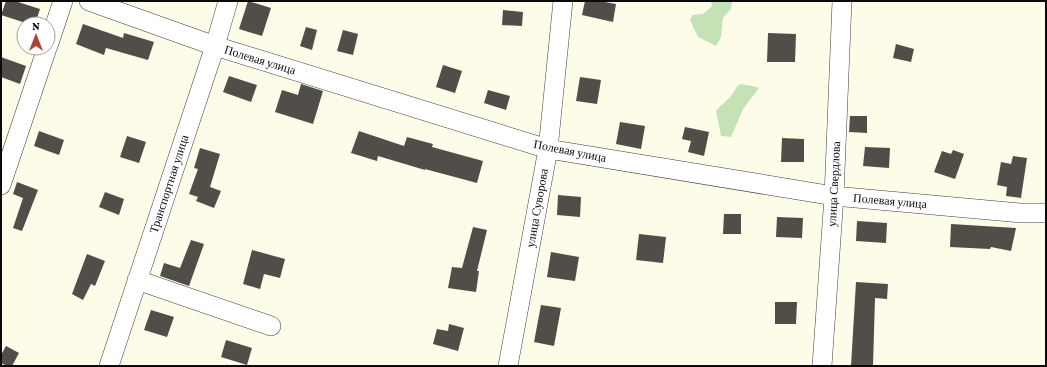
<svg xmlns="http://www.w3.org/2000/svg" width="1047" height="367" viewBox="0 0 1047 367" font-family="'Crimson Pro',serif">
<style>
.green{fill:#c5e2b7}
.building{fill:#514d48}
.lines{fill:none;stroke-linecap:round;stroke-linejoin:round}
.minor-casing{stroke:#3d3d3d;stroke-width:20}
.minor{stroke:#fff;stroke-width:19}
.labels{text-anchor:middle;stroke-width:4;stroke-linejoin:round;paint-order:stroke}
.street-label{font-size:12px;fill:#0a0a0a;stroke:#fff}
</style>
<rect width="100%" height="100%" fill="#fdfce9"/>
<path class="green" d="M711 1H732L731 9 723 18 721 37 716 46 698 37 690 20 693 15 703 14 712 6Z
M740 84C747 86 753 85 759 88L743 109 731 137 721 136 716 111C720 106 724 103 728 99 734 95 734 88 740 84Z"/>
<path class="building" d="M6 1H15L40 9 35 24H29L1 15Z
M248 1 271 8 262 36 239 29Z
M585 1H599L616 4 613 22 582 15Z
M503 10 523 12 522 26 502 25Z
M83 24 123 38 124 33 154 42 148 60 106 48 104 55 76 44Z
M306 27 317 30 312 50 300 46Z
M343 30 358 34 353 55 337 51Z
M768 33 796 34 795 62H767Z
M896 44 914 49 911 62 893 58Z
M1 57 26 66 20 84 1 77Z
M443 65 462 71 455 93 436 87Z
M229 76 257 85 251 102 223 92Z
M580 77 601 80 597 104 576 101Z
M301 84 323 91 313 124 275 112 282 90 298 95Z
M488 90 510 96 506 110 484 103Z
M850 116H867V133L849 132Z
M620 122 645 126 641 149 616 144Z
M685 127 709 132 704 156 688 152 691 141 682 139Z
M39 131 64 140 59 155 34 146Z
M359 131 404 146 407 137 433 144 432 147 483 161 477 183 425 169V170L378 156 377 161 351 153Z
M127 136 146 142 139 163 120 157Z
M782 138 804 139V162H781Z
M865 147 890 148 889 168 863 166Z
M200 148 220 154 210 187 221 191 214 208 196 201 198 197 189 194 198 169 194 168Z
M953 150 964 154 955 179 934 172 942 151 951 154Z
M1013 156 1027 158 1021 198 1006 196 1007 187 997 185 1001 162 1011 164Z
M17 182 38 190 22 231 13 228 23 198 13 194Z
M105 192 124 199 119 215 99 207Z
M558 195 581 197 580 217 557 215Z
M724 214H741V234H723Z
M777 217 803 218 802 238 776 237Z
M857 221 887 223 886 243 856 241Z
M951 224 1016 228 1011 251 991 247 990 249 950 247Z
M473 227 487 230 477 271H479L476 292 448 288 452 267 462 268Z
M639 234 666 237 663 263 636 260Z
M191 240 204 244 189 286 160 276 164 263 180 268Z
M252 250 285 259 280 278 264 274 260 289 243 284Z
M551 252 579 257 575 281 547 277Z
M87 254 105 261 95 286 91 284 83 300 72 294Z
M856 282 888 284 887 299 875 298 873 366H851Z
M775 302H797L796 324H775Z
M541 305 561 308 554 346 534 342Z
M151 310 174 317 167 337 144 330Z
M449 324 464 328 458 351 433 344 437 329 448 331Z
M226 340 252 348 247 365 221 357Z
M6 346 19 353 12 366H7L1 363V355Z"/>
<g class="lines">
<defs>
<path id="minor" d="M89 1 215 46 548 149 834 196 1020 213H1046
M48 46 63 1
M1 185 47 48
M137 280 271 326
M109 366 215 46 228 1
M508 366 548 149 563 1
M822 366 834 196 842 1"/>
</defs>
<use href="#minor" class="minor-casing"/>
<use href="#minor" class="minor"/>
</g>
<g class="labels">
<g class="street-label">
<text transform="translate(260 60) rotate(17)" y="4">Полевая улица</text>
<text transform="translate(570 151) rotate(11)" y="4">Полевая улица</text>
<text transform="translate(169 184) rotate(-72)" y="4">Транспортная улица</text>
<text transform="translate(834 184) rotate(-87)" y="4">улица Свердлова</text>
<text transform="translate(890 201) rotate(5)" y="4">Полевая улица</text>
<text transform="translate(537 208) rotate(-80)" y="4">улица Суворова</text>
</g>
</g>
<rect width="1047" height="367" fill="none" stroke="#0a0a0a" stroke-width="4"/>
<g transform="translate(36 36)"><circle r="19" fill="#ffffff" stroke="#9d9d9d"/>
<path d="M0-3L7 15L0 10L-7 15Z" fill="#a94332"/>
<text y="-6" font-size="11" font-weight="bold" text-anchor="middle" fill="#0a0a0a">N</text>
</g>
</svg>
